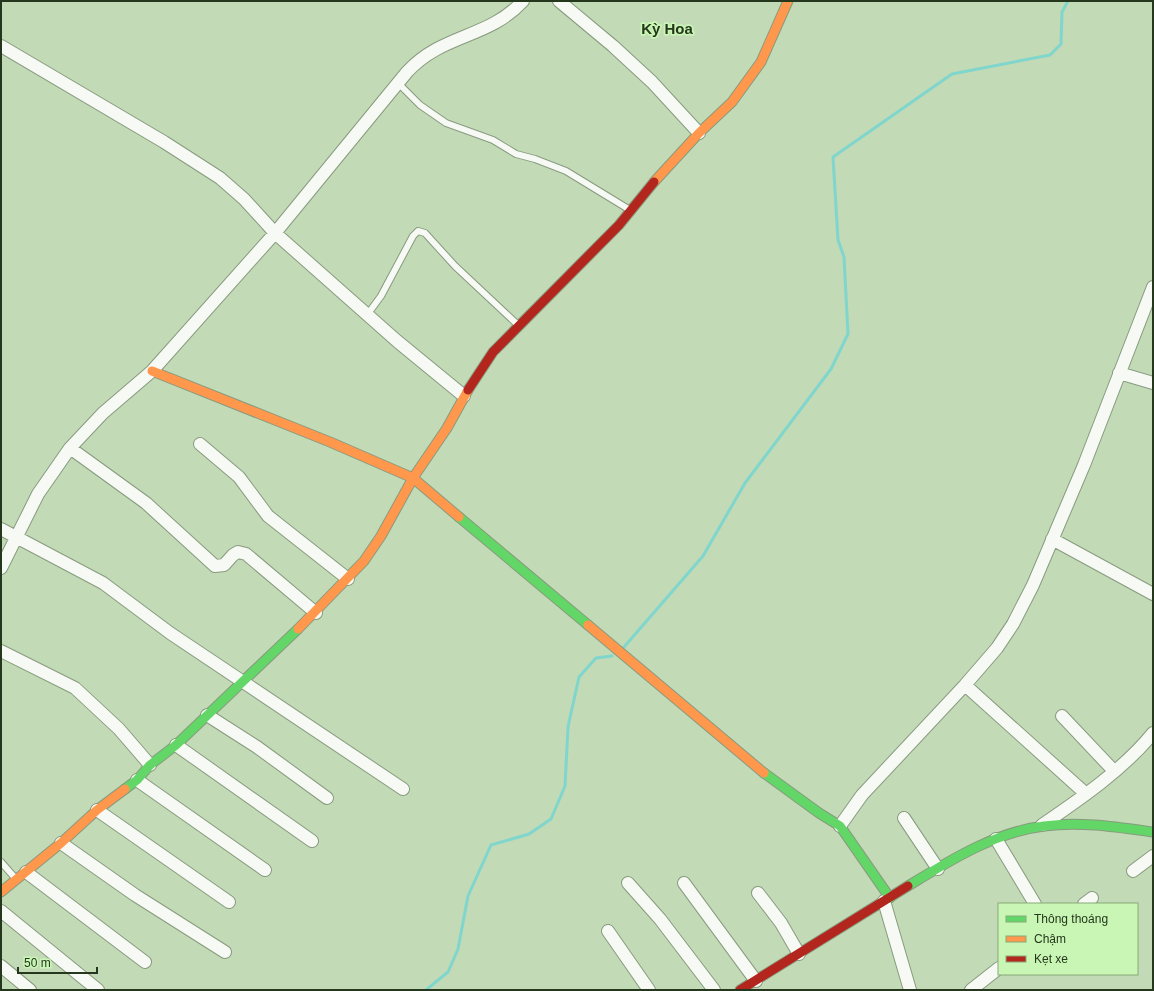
<svg xmlns="http://www.w3.org/2000/svg" width="1154" height="991" viewBox="0 0 1154 991" font-family="Helvetica,sans-serif">
<style>
.lines{fill:none;stroke-linecap:round;stroke-linejoin:round}
.stream{stroke:#80d6cc;stroke-width:3}
.lane-casing{stroke:#889b7f;stroke-width:8}
.street-casing{stroke:#889b7f;stroke-width:14}
.fast-casing{stroke:#889b7f;stroke-width:11}
.slow-casing{stroke:#889b7f;stroke-width:11}
.jam-casing{stroke:#889b7f;stroke-width:11}
.lane{stroke:#f6f9f4;stroke-width:6}
.street{stroke:#f6f9f4;stroke-width:12}
.fast{stroke:#63d668;stroke-width:9}
.slow{stroke:#ff974d;stroke-width:9}
.jam{stroke:#b3261e;stroke-width:9}
.labels{text-anchor:middle;stroke-width:3.5;stroke-linejoin:round;paint-order:stroke}
.district-label{font-size:15px;font-weight:bold;fill:#25371d;stroke:#c9f6b4}
</style>
<rect width="100%" height="100%" fill="#c2dab6"/>
<g class="lines">
<path class="stream" d="M624 647 703 556 745 483 831 369 848 334 844 257 838 240 833 157 952 74 1050 55 1061 44 1062 12 1068 1
M426 990 448 972 458 949 468 896 491 845 529 834 551 819 565 786 568 727 579 677 596 658 612 656"/>
<defs>
<path id="lane" d="M398 83 420 105 446 123 493 140 516 154 535 159 566 171 630 210
M367 315 381 296 413 236 418 231 425 233 455 266 518 325
M1 862 16 879"/>
<path id="street" d="M559 1 613 46 652 82 699 133
M1 46 164 142 220 178 244 199 275 233 397 341 464 396
M1119 373 1153 383
M200 444 239 477 268 516 348 579
M70 448 146 503 215 566 224 565 233 555 238 552 246 554 316 613
M1 529 103 583 170 633 403 789
M1052 539 1153 594
M1 568 38 494 70 448 103 413 152 371 275 233 407 72C443 33 488 39 523 1
M1 651 75 688 119 729 150 765
M965 685 1085 793
M207 715 257 747 327 798
M1062 716 1114 771
M176 745 312 841
M137 780 265 870
M97 810 229 902
M904 818 938 869
M1042 825C1080 799 1124 769 1153 733
M840 826 862 795 965 685 997 648 1013 624 1033 585 1084 465 1153 287
M996 839 1035 904
M61 843 135 895 225 952
M1133 871 1153 856
M26 872 145 962
M628 883 660 919 714 990
M684 883 756 981
M758 893 781 923 799 954
M884 901 910 990
M1084 904 1092 898
M1 911 98 990
M608 931 649 990
M1 966 30 990
M971 990 999 968"/>
<path id="fast" d="M459 517 588 625
M764 773 819 813 840 826 890 898
M125 789 137 780 150 765 176 745 298 629
M908 886C949 861 995 832 1044 826 1080 821 1117 827 1153 832"/>
<path id="slow" d="M654 182 699 133 732 102 761 62 788 1
M152 371 330 442 413 478 459 517
M588 625 764 773
M298 629 364 561 381 536 413 478 447 428 468 390
M1 892 61 843 97 810 125 789"/>
<path id="jam" d="M468 390 493 352 619 225 654 182
M740 990 908 886"/>
</defs>
<use href="#lane" class="lane-casing"/>
<use href="#street" class="street-casing"/>
<use href="#fast" class="fast-casing"/>
<use href="#slow" class="slow-casing"/>
<use href="#jam" class="jam-casing"/>
<use href="#lane" class="lane"/>
<use href="#street" class="street"/>
<use href="#fast" class="fast"/>
<use href="#slow" class="slow"/>
<use href="#jam" class="jam"/>
</g>
<g class="labels">
<g class="district-label">
<text x="667" y="34">Kỳ Hoa</text>
</g>
</g>
<rect width="1154" height="991" fill="none" stroke="#25371d" stroke-width="4"/>
<rect x="998" y="903" width="140" height="72" fill="#c9f6b4" stroke="#87aa78"/>
<rect x="1006" y="916" width="20" height="6" fill="#63d668" stroke="#87aa78"/>
<text x="1034" y="923" font-size="12" fill="#25371d">Thông thoáng</text>
<rect x="1006" y="936" width="20" height="6" fill="#ff974d" stroke="#87aa78"/>
<text x="1034" y="943" font-size="12" fill="#25371d">Chậm</text>
<rect x="1006" y="956" width="20" height="6" fill="#b3261e" stroke="#87aa78"/>
<text x="1034" y="963" font-size="12" fill="#25371d">Kẹt xe</text>
<path d="M18 967v6h79v-6" fill="none" stroke="#25371d" stroke-width="2"/>
<text x="24" y="967" font-size="12" fill="#25371d" stroke="#c9f6b4" stroke-width="3" paint-order="stroke">50 m</text>
</svg>
